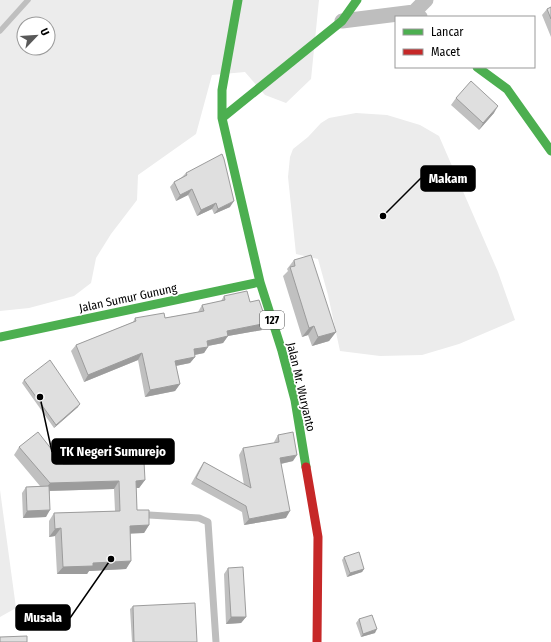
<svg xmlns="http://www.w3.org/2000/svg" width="551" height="642" viewBox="0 0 551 642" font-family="'Fira Sans Condensed',sans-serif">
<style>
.green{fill:#ececec;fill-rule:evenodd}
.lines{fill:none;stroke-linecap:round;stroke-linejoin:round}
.stream{stroke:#bfbfbf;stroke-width:5.5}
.lane{stroke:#bebebe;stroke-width:7}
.street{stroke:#bebebe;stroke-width:15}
.fast{stroke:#4caf50;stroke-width:9}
.jam{stroke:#c62828;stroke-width:9}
.wall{fill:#c0c0c0}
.shaded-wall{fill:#9c9c9c}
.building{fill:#dfdfdf;stroke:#9c9c9c}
.labels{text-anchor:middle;stroke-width:3.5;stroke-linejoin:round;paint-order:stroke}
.shield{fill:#fff;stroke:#4c4c4c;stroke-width:1}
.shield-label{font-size:11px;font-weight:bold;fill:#000}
.street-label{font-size:12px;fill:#000;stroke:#fff}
.leader{fill:none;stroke:#000;stroke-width:1.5}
.callout-dot{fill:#000;stroke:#fff;stroke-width:1.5}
.callout{fill:#000;stroke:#000;stroke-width:1.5}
.callout-label{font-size:13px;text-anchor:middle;font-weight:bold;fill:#fff}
</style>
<rect width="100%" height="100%" fill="#fff"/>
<path class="green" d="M0 0H319L311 79 286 103 265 95 245 72 212 75 196 134 138 175 137 200 111 234 96 258 91 283 74 296 29 308 0 311ZM24 24H48V48H24Z
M356 113 387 115 420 125 439 136 498 272 515 320 459 344 422 355 380 356 340 351 328 295 318 259 296 254 288 177 290 157 293 149 308 137 321 123 329 118Z
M0 490 16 608 0 617Z"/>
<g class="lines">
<path class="stream" d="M0 31 28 0"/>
<path class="lane" d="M149 515 199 518 208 522 216 642"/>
<path class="street" d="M414 12 426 0
M342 21 414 12 420 17"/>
<path class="fast" d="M238 0 222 90V118L260 282 282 351 295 400 306 467
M477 67 507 89 551 151
M222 118 342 21 357 0
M0 337 260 282"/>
<path class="jam" d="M306 467 318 537 317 642"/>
</g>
<path class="wall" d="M551 7V37L542 15 547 9Z
M456 98 494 113 479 130 451 105Z
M186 173 230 207 214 214 212 209 197 216 188 195 176 201 170 187 174 182 182 177Z
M294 260 336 332 329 341 312 346 308 335 302 337 283 276 288 271 287 269Z
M224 296 250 302 262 330 228 336 223 343 208 346 204 353 195 355V357L190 363 176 366 180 384 175 391 145 397 138 360 84 382 71 351 76 345 133 322 135 318H165L198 312 202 305 221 301Z
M24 380 78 407 54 428 22 383Z
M278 435 293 461 281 464 286 518 244 525 242 512 191 484 200 468 204 462 244 485 239 455 243 448 274 443V442Z
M19 447 63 464 145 480 139 488H136L137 510 149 525 144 533H130L131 561 126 569 89 571 87 574H57L55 536 49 537V521L54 513 115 511 114 489 50 491 46 517 23 518 22 493 26 487 40 486 14 455Z
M344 557 364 569 362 572 347 577 342 560Z
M228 568 246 617 241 623 226 624 224 574Z
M133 606 197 642H132L130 609Z
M359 619 375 633 361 637 356 623Z"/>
<path class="shaded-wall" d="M498 106 494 113 479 130 483 123Z
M192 189 188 195 176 201 180 195Z
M234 201 230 207 214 214 218 209Z
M216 203 212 209 197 216 201 210Z
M267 323 262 330 222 337 227 331Z
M314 326 308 335 302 337 309 328Z
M336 332 329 341 312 346 318 337Z
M228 336 223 343 202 347 207 341Z
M208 347 204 353 189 356 194 349Z
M142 353 138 360 84 382 88 375Z
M195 357 190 363 170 367 175 361Z
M180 384 175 391 145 397 150 390Z
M80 404 78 407 54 428 56 425Z
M297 455 293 461 275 465 280 458Z
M145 480 139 488H131L136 481Z
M119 481 114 489 44 491 50 483Z
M50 510 46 517 23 518 27 511Z
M290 511 286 518 244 525 249 519Z
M149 525 144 533 125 534 130 526Z
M61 528 55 536 49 537 55 529Z
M131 561 126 569 89 571 87 574H57L63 567 93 563Z
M364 569 362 572 347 577 350 573Z
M231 617H246L241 623 226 624Z
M377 629 375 633 361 637 363 634Z"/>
<path class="building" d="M551 7V19L547 9Z
M471 81 498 106 483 123 456 98Z
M222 154 224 159 234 201 218 209 216 203 201 210 192 189 180 195 174 182 187 175 186 173Z
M311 255 336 332 318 337 314 326 309 328 290 267 295 266 294 260Z
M247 291 250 302 259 300 267 323 227 331 228 336 207 341 208 347 194 349 195 357 175 361 180 384 150 390 142 353 88 375 76 345 136 321 135 318 164 313 165 318 204 311 202 305 225 300 224 296Z
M50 360 80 404 56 425 24 380Z
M38 432 63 464 144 462 145 480 136 481 137 510H149V525L130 526 131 561 93 563V566L63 567 61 528 55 529 54 513 120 511 119 481 50 483 19 447Z
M293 432 297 455 280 458 290 511 249 519 246 506 196 478 204 462 251 488 243 448 279 442 278 435Z
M49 486 50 510 27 511 26 487Z
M359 552 364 569 350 573 344 557Z
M243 567 246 617H231L228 568Z
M195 603 197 642H134L133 606Z
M372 615 377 629 363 634 359 619Z
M27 636V642H0V637Z"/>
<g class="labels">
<rect class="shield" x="260" y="311" width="24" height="18" rx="3"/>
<g class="shield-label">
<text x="272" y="324">127</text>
</g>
<g class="street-label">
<text transform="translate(128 298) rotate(-12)" y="4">Jalan Sumur Gunung</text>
<text transform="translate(301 387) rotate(77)" y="4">Jalan Mr. Wuryanto</text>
</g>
</g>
<path class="leader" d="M383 216L421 178M40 397L52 452M111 559L70 618"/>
<g class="callout-dot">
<circle cx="383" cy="216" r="4"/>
<circle cx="40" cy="397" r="4"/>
<circle cx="111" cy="559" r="4"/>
</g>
<g class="callout">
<rect x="421" y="166" width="54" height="25" rx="4"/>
<rect x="52" y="439" width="122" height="25" rx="4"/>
<rect x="16" y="605" width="54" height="25" rx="4"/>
</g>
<g class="callout-label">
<text x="448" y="183">Makam</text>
<text x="113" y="456">TK Negeri Sumurejo</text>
<text x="43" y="622">Musala</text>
</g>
<rect x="395" y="16" width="140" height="52" fill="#ffffff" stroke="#999999"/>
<rect x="403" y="29" width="20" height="6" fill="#4caf50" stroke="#999999"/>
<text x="431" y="36" font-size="12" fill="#000000">Lancar</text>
<rect x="403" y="49" width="20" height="6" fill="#c62828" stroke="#999999"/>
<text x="431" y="56" font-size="12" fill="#000000">Macet</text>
<g transform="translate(36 36) rotate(65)"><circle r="19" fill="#ffffff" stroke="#999999"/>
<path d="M0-3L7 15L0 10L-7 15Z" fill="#595959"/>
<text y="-6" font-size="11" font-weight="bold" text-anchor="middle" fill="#000000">U</text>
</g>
</svg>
